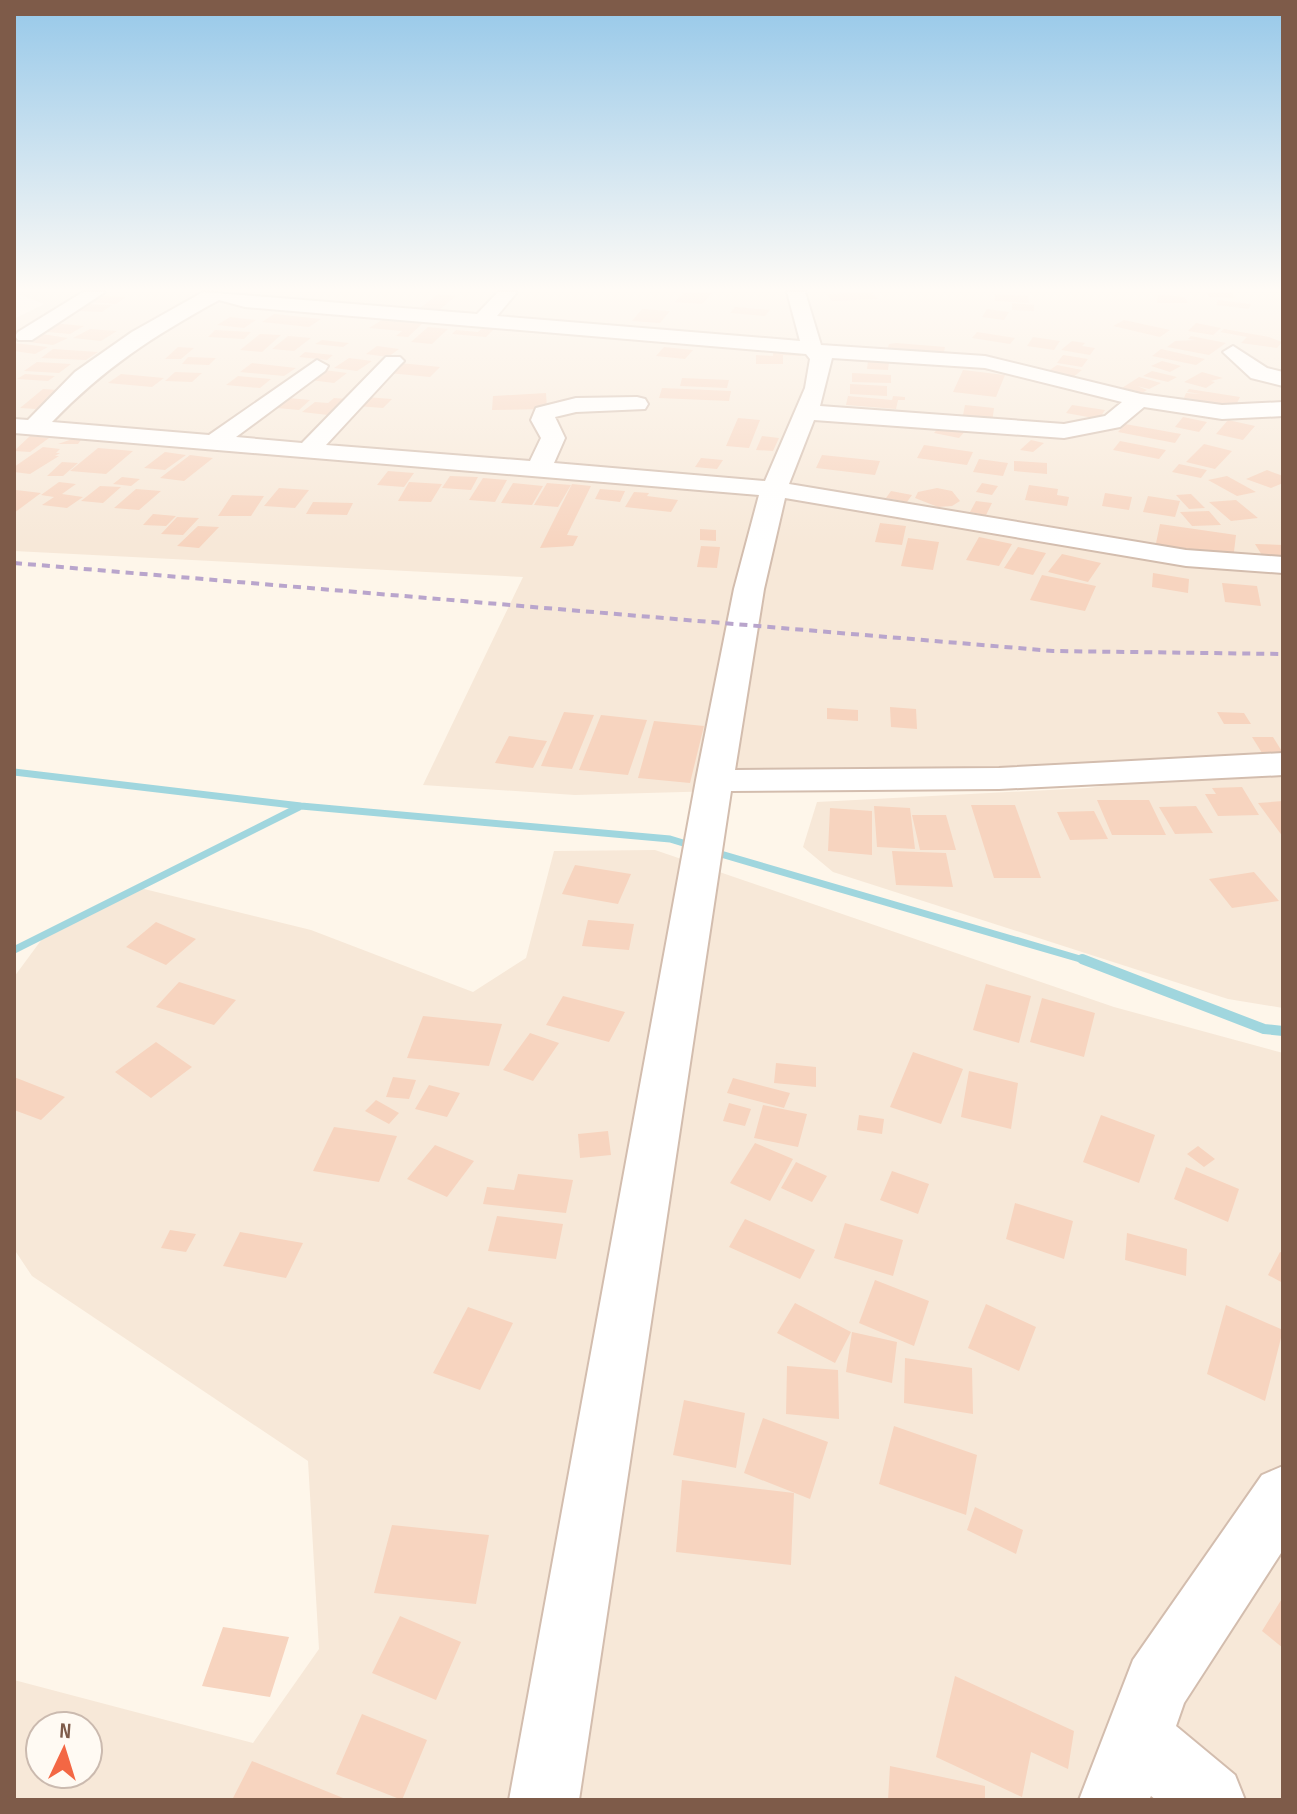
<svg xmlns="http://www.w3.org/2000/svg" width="1297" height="1814" viewBox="0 0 1297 1814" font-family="'Sofia Sans Condensed',sans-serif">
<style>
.residential{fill:#f7e8d8;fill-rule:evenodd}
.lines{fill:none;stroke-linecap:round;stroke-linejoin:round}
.stream-far1{stroke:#a0d6de;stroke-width:7}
.stream{stroke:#a0d6de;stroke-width:10}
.building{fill:#f7d4bf}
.minor-casing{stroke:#d3bdae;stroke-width:4}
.minor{fill:#fff;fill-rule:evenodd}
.rail{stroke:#b9a5cc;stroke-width:4;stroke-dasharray:8 6;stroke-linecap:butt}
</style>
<rect width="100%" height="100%" fill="#fef6ea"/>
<path class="residential" d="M14 292H1283V768L1033 782 575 795 423 785 523 577 14 551V319L44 304Z
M1283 774V1008L1228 999 833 872 803 847 817 802 1088 788 1170 777Z
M655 850 1114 1007 1283 1053V1800H14V1680L253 1743 319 1649 308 1461 32 1276 14 1249V977L45 935 140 888 311 930 473 992 526 958 554 851ZM40 1726H88V1774H40Z"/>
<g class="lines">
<path class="stream-far1" d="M14 772 301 806 670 839 693 846
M714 852 1087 961
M14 950 299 807"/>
<path class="stream" d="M1082 959 1264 1029 1283 1031"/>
</g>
<path class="building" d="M684 292H713L702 304 675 302Z
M1207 292H1232L1234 298 1209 297Z
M872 293 878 299 832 301 827 294Z
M438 294 456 296 439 310 420 308Z
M995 294 1028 296 1029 303 995 301Z
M1158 295 1184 297 1188 303H1157Z
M101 296 126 297 116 304 90 302Z
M1218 300 1251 304 1249 309 1216 305Z
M1012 303 1034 305V311L1012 310Z
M86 304 112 305 102 312 76 311Z
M735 307 770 310 765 316 730 313Z
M642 309 670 311 660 323 632 321Z
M987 309 1009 312 1004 320 982 317Z
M274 314 321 319 309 327 262 322Z
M230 317 256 320 244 328 217 325Z
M385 318 405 321 424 322 408 337 396 336 402 331 369 328Z
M1124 320 1170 330 1160 337 1113 326Z
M52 323 84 326 70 334 37 331Z
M1196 323 1221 328 1213 335 1188 331Z
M428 327 448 329 432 344 411 342Z
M482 328 494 329 486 337 452 334 456 330 478 332Z
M90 329 117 331 101 341 73 338Z
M1224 329 1269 337 1282 342 1277 348 1241 343 1247 337 1220 332Z
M215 330 251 332 244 339 208 337Z
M977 332 1015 338 1010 344 972 338Z
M35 333 68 338 53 345 20 341Z
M260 334 281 335 262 352 240 350Z
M288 336 311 338 294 351 272 349Z
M1191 336 1226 343 1209 355 1167 347 1175 341 1196 340 1188 339Z
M1033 337 1060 341 1054 350 1027 346Z
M322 340 349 343 343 347 315 344Z
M1072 341 1085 343 1082 346 1095 348 1090 355 1061 350Z
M14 343 48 347 35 354 14 351Z
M896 343 945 347 943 357 886 353 889 344Z
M377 346 399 349 388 357 366 354Z
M178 347 194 348 181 359H165Z
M664 347 693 350 685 359 656 356Z
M53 349 98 352 86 360 41 358Z
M1161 349 1205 359 1196 365 1152 356Z
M305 352 333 355 327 360 299 357Z
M773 352H801V356L783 355V364H756V355L773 356Z
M1063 355 1088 359 1082 367 1057 363Z
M188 357 216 358 209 365 182 364Z
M349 358 372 361 357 371 334 368Z
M868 361 889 362 888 370 867 369Z
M1162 361 1181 366 1170 372 1151 366Z
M37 362 71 364 59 373 24 371Z
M252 363 296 368 284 376 240 372Z
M400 363 440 367 430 377 389 373Z
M1057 365 1082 370 1072 378 1047 372Z
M324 370 347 373 334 383 310 380Z
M963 370 1005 375 996 397 953 392Z
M1152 371 1177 377 1168 382 1143 376Z
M175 372 202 373 192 382 165 381Z
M1202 372 1223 378 1211 381 1215 382 1206 388 1184 382Z
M852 373 891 375V383L852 382Z
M25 374 55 376 48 381 17 379Z
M121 374 164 378 152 387 108 383Z
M238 376 271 379 260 388 226 385Z
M1139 377 1161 383 1149 389 1137 386 1147 390 1140 394 1122 388Z
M682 378 729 380 727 388 680 386Z
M850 384 887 386V396L850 394Z
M662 388 731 391 729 401 659 398Z
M43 389 58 390 36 409 20 408Z
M1189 389 1240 397 1235 407 1191 405 1193 399 1184 398 1186 393 1201 394 1187 392Z
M546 393 547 409 492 410 493 396Z
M848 396 892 400 893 396 905 397V400H898L896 409 846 405Z
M366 397 392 399 383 408 357 406Z
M289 398 310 400 299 410 277 408Z
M334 398 348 399 328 415 302 412 315 402 328 403Z
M965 405 994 408 992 423 962 420Z
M1072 405 1105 410 1099 419 1066 413Z
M1183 417 1207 422 1199 432 1175 427Z
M738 418 760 420 749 448 726 446Z
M1228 420 1255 426 1243 440 1216 434Z
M942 424 967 429 959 438 934 433Z
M1125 424 1181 434 1175 443 1118 432Z
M30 436 49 438 30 452 14 451Z
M762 436 779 438 773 451 756 450Z
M75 438 81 440 78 444H58Z
M1031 440 1044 443 1033 452 1020 450Z
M1120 441 1166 450 1159 459 1113 450Z
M1204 444 1232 451 1215 469 1186 462Z
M924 445 973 452 967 465 917 458Z
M43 447 60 449 56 453H60L55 456H59L30 474 14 472V467Z
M98 448 133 451 106 474 70 471Z
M165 452 186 455 165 470 144 468Z
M190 455 213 458 184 481 160 478Z
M822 455 880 461 875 475 816 468Z
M701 458 723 460 717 469 695 467Z
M979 459 1008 463 1003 476 973 472Z
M1014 461 1047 463V474L1014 471Z
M62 462 78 463 63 476H47Z
M1179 464 1207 470 1201 478 1172 472Z
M1267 470 1283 476V483L1271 488 1246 479Z
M388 471 414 473 404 487 377 485Z
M450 476 478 477 471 490 442 488Z
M1227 476 1256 492 1237 496 1208 480Z
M122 477 140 479 131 486 113 484Z
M483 478 507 480 495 502 469 500Z
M59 482 76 484 62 494 83 497 67 508 42 505 54 497 41 495Z
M409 482 442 484 431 502 398 501Z
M513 483 543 486 532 505 501 503Z
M547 483 571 485 558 507 534 505Z
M982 483 998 486 992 495 976 492Z
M572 484 591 486 567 535 578 536 573 546 540 548Z
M1029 485 1058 489 1057 495 1069 497 1067 506 1025 500Z
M100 486 121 487 103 503 81 501Z
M279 488 309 490 295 508 264 506Z
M937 488 952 491 960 501 952 506 938 507 915 498 918 492Z
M136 489 161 491 139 510 114 508Z
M600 489 625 491 620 502 595 499Z
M16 490 41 493 14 513Z
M891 491 912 495 907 502 886 498Z
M634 492 649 493 647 496 678 500 671 512 625 507Z
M1105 493 1132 497 1129 510 1102 506Z
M1191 494 1205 508 1189 509 1176 495Z
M232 495 264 496 251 516H218Z
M1148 496 1180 501 1175 517 1143 512Z
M1236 500 1258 518 1231 521 1209 502Z
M976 501 992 503 986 515 970 512Z
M313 502 353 503 347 515 306 514Z
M1209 511 1221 525 1192 526 1180 512Z
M153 514 176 516 166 526 143 525Z
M177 517 199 518 183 535 161 534Z
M880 523 906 526 902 545 875 542Z
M1160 524 1236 535 1233 560 1155 548Z
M198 526 219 527 199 548 177 546Z
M700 529 716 530V541L700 540Z
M979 537 1012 544 999 566 966 560Z
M908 538 939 542 933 570 901 566Z
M1255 544 1283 545V562L1265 560Z
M701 546 720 547 717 568 697 567Z
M1018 547 1046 553 1033 575 1004 568Z
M1062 554 1101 563 1088 582 1048 572Z
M1153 573 1189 579 1188 593 1152 587Z
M1042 575 1096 586 1085 611 1030 600Z
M1222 583 1257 586 1261 606 1225 602Z
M890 707 916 709 917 729 891 727Z
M827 708 858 710V721L827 719Z
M564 712 594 715 572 769 541 766Z
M1217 712 1244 713 1251 724H1224Z
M601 715 647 720 628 775 579 770Z
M654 721 704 726 690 783 638 778Z
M509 736 547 741 533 768 495 763Z
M1252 737H1273L1283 753H1262Z
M1242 787 1259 815 1218 816 1205 794H1216L1212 788Z
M1097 800H1149L1166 835H1112Z
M1283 801V837L1258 803Z
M971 805H1015L1041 878H994Z
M874 806 910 808 915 849 877 847Z
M1196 806 1213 833 1175 834 1159 807Z
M830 808 872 811V855L828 851Z
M1094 811 1108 839 1070 840 1057 812Z
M912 815H946L956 850H920Z
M892 851 946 853 953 887 896 885Z
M575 865 631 874 618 904 562 894Z
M1254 872 1279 901 1232 908 1209 879Z
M588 920 634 924 629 950 582 946Z
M156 922 196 939 166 965 126 947Z
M179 982 236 1000 214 1025 156 1007Z
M986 984 1031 996 1019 1043 973 1030Z
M563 996 625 1012 609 1042 546 1025Z
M1042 998 1095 1013 1084 1057 1030 1042Z
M423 1016 502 1024 489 1066 407 1058Z
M530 1033 559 1043 533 1081 503 1070Z
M156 1042 192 1067 151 1098 115 1072Z
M913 1052 963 1069 941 1124 890 1107Z
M776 1063 816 1067V1087L774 1083Z
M969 1071 1018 1083 1011 1129 961 1117Z
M14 1077 65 1097 41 1120 14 1110Z
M393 1077 416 1080 409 1099 386 1097Z
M733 1078 790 1093 784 1108 727 1093Z
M429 1085 460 1093 447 1117 415 1109Z
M376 1100 399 1113 389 1124 365 1111Z
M729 1103 751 1109 745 1126 723 1121Z
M763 1105 807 1114 798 1147 754 1138Z
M859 1115 884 1119 882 1134 857 1130Z
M1101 1115 1155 1135 1139 1183 1083 1162Z
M334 1127 397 1136 379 1182 313 1171Z
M608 1131 611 1155 580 1158 578 1134Z
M755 1143 793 1159 770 1201 730 1183Z
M435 1145 474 1161 447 1197 407 1179Z
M1198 1146 1215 1159 1204 1167 1187 1154Z
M796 1162 827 1176 812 1202 781 1188Z
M1186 1167 1239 1189 1228 1222 1174 1199Z
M892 1171 929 1184 918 1214 880 1200Z
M518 1174 573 1180 566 1213 483 1204 487 1187 514 1190Z
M1015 1203 1073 1221 1064 1259 1006 1239Z
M497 1216 563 1224 556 1259 488 1251Z
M745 1219 815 1250 800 1279 729 1247Z
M845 1223 903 1240 893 1276 834 1258Z
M170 1230 196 1234 186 1252 161 1248Z
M240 1232 303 1243 286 1278 223 1266Z
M1127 1233 1187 1249 1186 1276 1125 1260Z
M1280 1252 1283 1253V1283L1268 1275Z
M875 1280 929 1301 914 1346 859 1323Z
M795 1303 851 1332 835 1363 777 1333Z
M986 1304 1036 1327 1019 1371 968 1348Z
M1226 1305 1283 1330 1265 1401 1207 1374Z
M468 1307 513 1323 480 1390 433 1373Z
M852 1332 897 1342 892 1383 846 1372Z
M905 1358 972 1368 973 1414 904 1403Z
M787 1366 838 1370 839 1419 786 1414Z
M684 1400 745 1413 736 1468 673 1455Z
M763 1418 828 1442 810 1499 744 1473Z
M894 1426 977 1455 966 1515 879 1484Z
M682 1480 794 1493 791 1565 676 1552Z
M975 1507 1023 1530 1016 1554 967 1530Z
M392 1525 489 1535 476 1604 374 1593Z
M1283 1597V1648L1262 1631Z
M400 1616 461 1642 436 1700 372 1673Z
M223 1627 289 1637 270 1697 202 1686Z
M955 1676 1074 1731 1068 1769 1031 1752 1022 1797 936 1757Z
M362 1714 427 1740 402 1800 336 1774Z
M252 1761 348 1800H232Z
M890 1766 985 1786V1800H888Z"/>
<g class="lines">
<defs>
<path id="minor" d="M83 292H105L32 340H18L15 336 18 332Z
M203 292 477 314 498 292H517L497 316 800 341 787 292H805L821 345 985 356 1141 394 1222 405 1283 402V416L1222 419 1144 407 1120 427 1064 438 814 420 789 484 1186 550 1283 557V573L1186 566 785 498 764 589 735 770 999 768 1283 753V775L999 789 731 791 579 1800H509L696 780 734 589 759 495 14 433V419L28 420 75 372 132 332ZM219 300 245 307 806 354 810 359 805 388 765 481 554 463 565 438 555 417 576 412 645 409 648 404 645 399 637 397 576 398 536 408 531 420 541 438 530 461 326 445 400 365 404 361 400 357H386L302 443 236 437 325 371 328 366 317 360 209 435 52 422C105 367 152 337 219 300ZM832 358 985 368 1122 402 1105 416 1064 424 820 406Z
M1233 346 1267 368 1283 372V386L1251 378 1223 352Z
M1283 1466V1550L1184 1703 1176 1726 1235 1775 1245 1800H1156L1151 1796 1149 1800H1079L1133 1660 1262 1475Z"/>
</defs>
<use href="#minor" class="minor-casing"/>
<use href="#minor" class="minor"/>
<path class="rail" d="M14 563 1053 651 1283 654"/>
</g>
<linearGradient id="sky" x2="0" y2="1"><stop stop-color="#96c8e9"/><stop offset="0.53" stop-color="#fffbf6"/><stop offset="1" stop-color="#fffbf6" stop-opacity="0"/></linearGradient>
<rect width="1297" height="546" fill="url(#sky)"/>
<rect width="1297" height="1814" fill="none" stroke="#7e5b49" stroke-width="32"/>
<g transform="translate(64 1750) rotate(4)"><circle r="38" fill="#fffaf3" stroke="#cbbaaf" stroke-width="2"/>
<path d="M0-6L14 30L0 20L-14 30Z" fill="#f36744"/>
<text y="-12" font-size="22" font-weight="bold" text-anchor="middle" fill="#7e5b49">N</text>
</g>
</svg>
